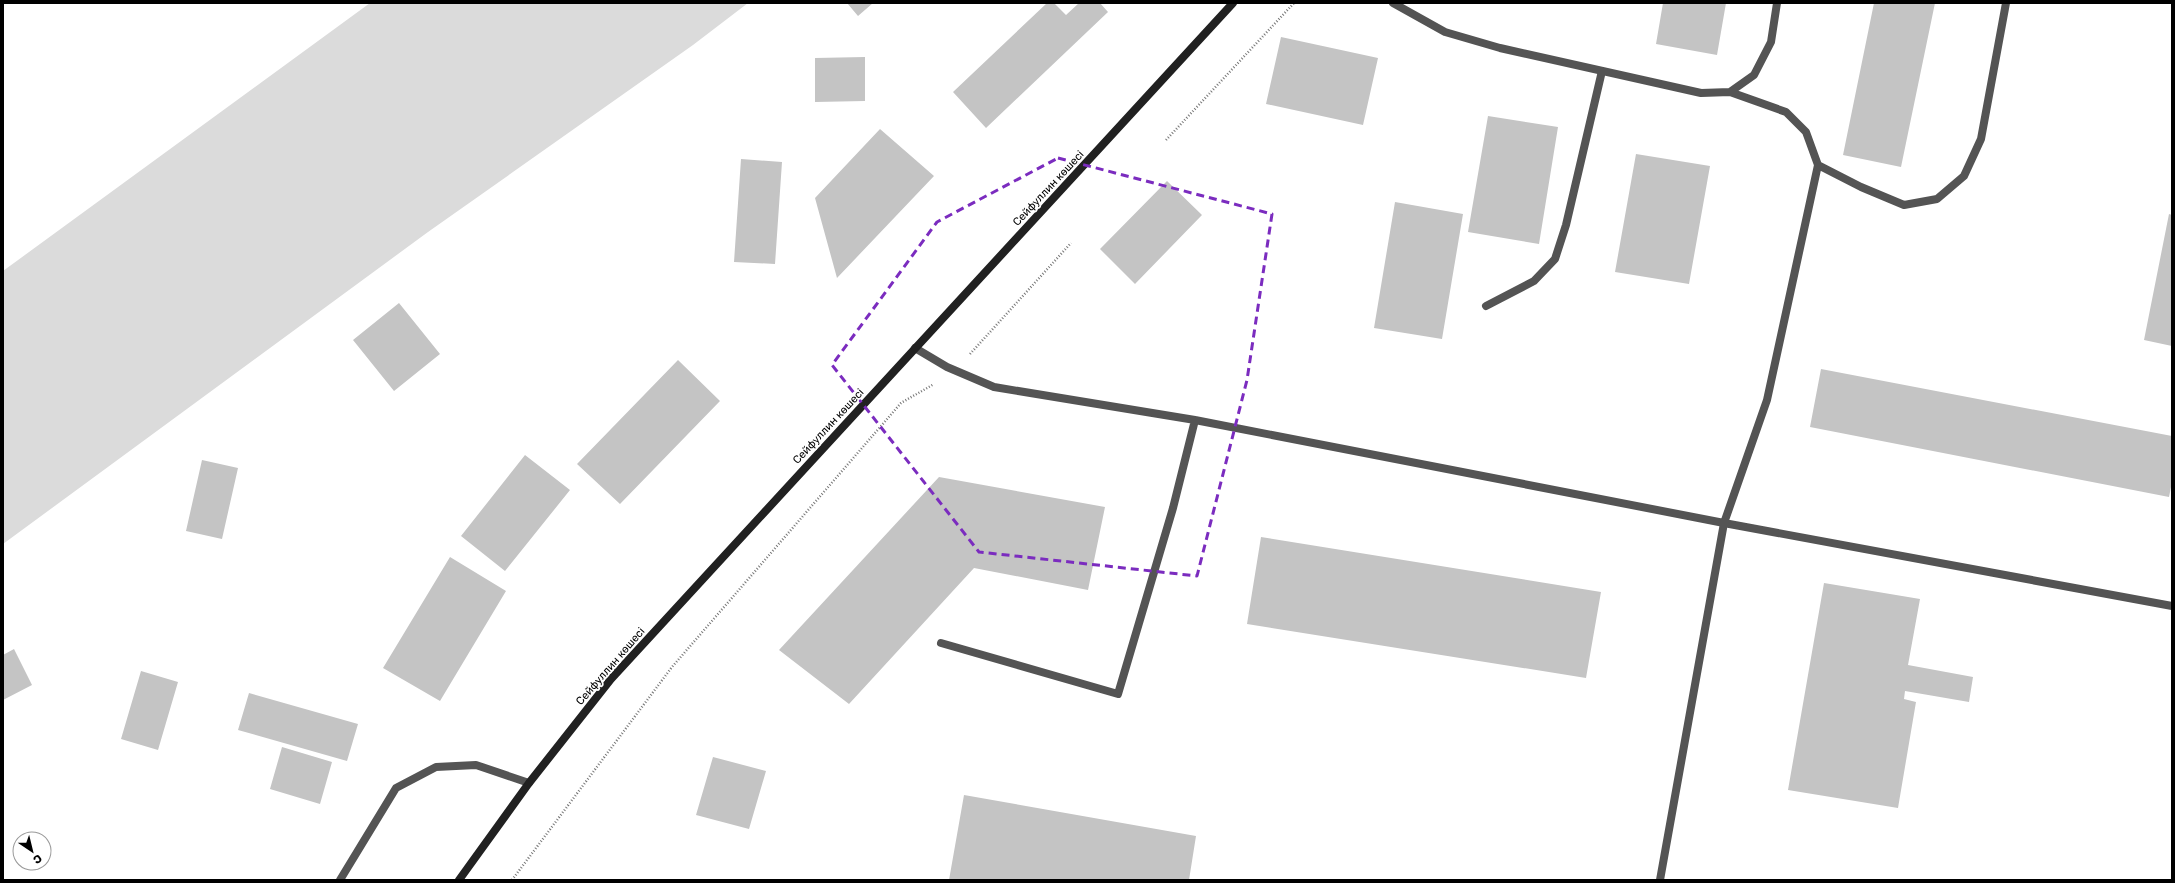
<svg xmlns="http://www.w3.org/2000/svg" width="2175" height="883" viewBox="0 0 2175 883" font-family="Rubik,sans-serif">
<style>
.green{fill:#dbdbdb}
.building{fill:#c4c4c4}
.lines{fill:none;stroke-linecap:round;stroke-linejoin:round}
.path{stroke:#767676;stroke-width:2.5;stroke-dasharray:1 2;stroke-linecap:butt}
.lane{stroke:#545454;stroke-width:8}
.secondary{stroke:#212121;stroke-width:8}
.marked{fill:none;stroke:#7b2cbf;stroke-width:3;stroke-dasharray:8 5;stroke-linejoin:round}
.labels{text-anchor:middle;stroke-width:3.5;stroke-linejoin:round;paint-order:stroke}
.street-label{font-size:11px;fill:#000;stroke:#fff}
</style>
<rect width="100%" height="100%" fill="#fff"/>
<path class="green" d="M370 3H748L693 45 428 232 3 544V271Z"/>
<path class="building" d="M847 3H873L858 16Z
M1047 3H1054L1066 15 1079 3H1100L1108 12 986 128 953 92Z
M1663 3H1726L1717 55 1656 44Z
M1874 3H1935L1901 167 1843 155Z
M1281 37 1378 58 1363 125 1266 104Z
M865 57V101L815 102V58Z
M1488 116 1558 127 1539 244 1468 232Z
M880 129 934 176 837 278 815 198Z
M1636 154 1710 166 1689 284 1615 272Z
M741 159 782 162 775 264 734 262Z
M1167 181 1202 215 1135 284 1100 249Z
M1395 202 1463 214 1442 339 1374 328Z
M2169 214 2172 215V346L2144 340Z
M399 303 440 354 394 391 353 340Z
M678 360 720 401 620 504 577 464Z
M1821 369 2172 436V482L2169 497 1810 427Z
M525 455 570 490 505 571 461 536Z
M202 460 238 468 222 539 186 531Z
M939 477 1105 507 1088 590 974 568 849 704 779 650Z
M1261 537 1601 592 1586 678 1247 624Z
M450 557 506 591 440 701 383 668Z
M1824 583 1920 599 1908 665 1973 677 1969 702 1905 691 1904 699 1916 702 1898 808 1788 790Z
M14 649 32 685 3 700V655Z
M141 671 178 682 158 750 121 739Z
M249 693 358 724 347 761 238 730Z
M282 747 332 762 320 804 270 789Z
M713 757 766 771 749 829 696 815Z
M964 795 1196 836 1189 880H949Z"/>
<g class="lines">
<path class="path" d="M1166 140 1294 3
M970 354 1071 243
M512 880 672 667 901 403 934 384"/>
<path class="lane" d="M1393 3 1445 32 1500 48 1701 93 1730 92 1786 112 1806 132 1818 165 1767 400 1724 523 1660 880
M1730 92 1754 75 1771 42 1777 3
M1818 165 1861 187 1904 205 1937 199 1964 176 1981 139 2006 3
M1486 306 1534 281 1555 259 1566 225 1602 71
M915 348 947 367 994 387 1195 420 1724 523 2172 606
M941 643 1118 694 1173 508 1195 420
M340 880 396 788 436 767 476 765 529 783"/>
<path class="secondary" d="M459 880 529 783 611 679 1233 3"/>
</g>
<path class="marked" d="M1058 158 1272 214 1247 380 1197 576 979 552 832 365 937 222Z"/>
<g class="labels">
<g class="street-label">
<text transform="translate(1048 188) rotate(-47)" y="4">Сейфуллин көшесі</text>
<text transform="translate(828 426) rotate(-47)" y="4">Сейфуллин көшесі</text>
<text transform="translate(610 666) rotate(-49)" y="4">Сейфуллин көшесі</text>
</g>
</g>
<rect width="2175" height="883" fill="none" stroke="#000000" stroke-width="8"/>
<g transform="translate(32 851) rotate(145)"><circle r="19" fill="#ffffff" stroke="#999999"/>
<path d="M0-3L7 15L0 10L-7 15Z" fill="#000000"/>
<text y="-6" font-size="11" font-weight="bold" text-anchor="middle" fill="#000000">С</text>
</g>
</svg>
